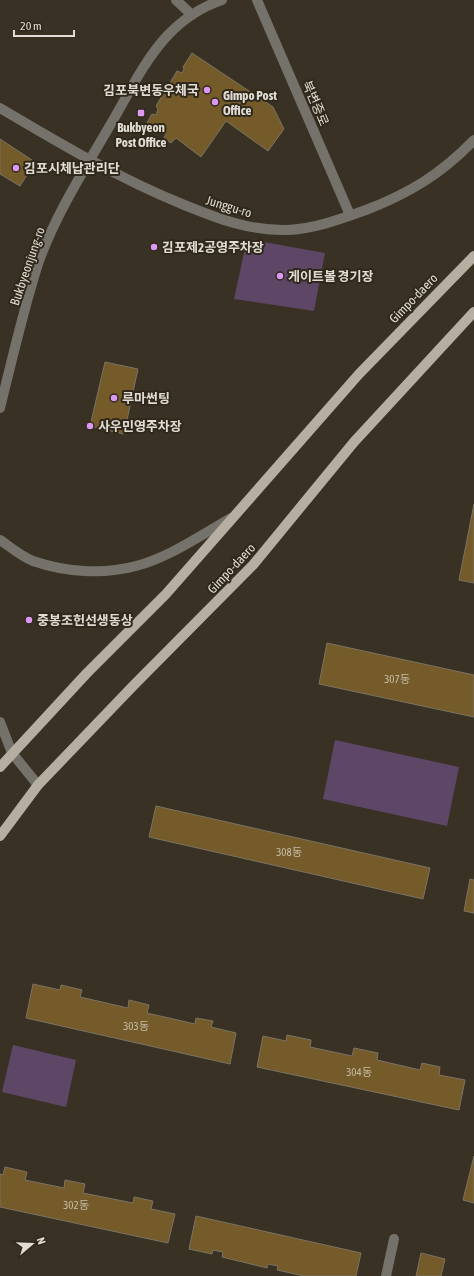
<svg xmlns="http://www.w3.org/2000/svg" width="474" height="1276" viewBox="0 0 474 1276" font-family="'Asap Condensed','Noto Sans KR',sans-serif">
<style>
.green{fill:#5d4666}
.building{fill:#745b29;stroke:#7b7364}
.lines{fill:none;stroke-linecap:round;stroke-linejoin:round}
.minor{stroke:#75716b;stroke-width:10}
.major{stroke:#b6afa1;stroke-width:10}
.poi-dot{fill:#dc99f4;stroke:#2f281b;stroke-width:1.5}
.labels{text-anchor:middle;stroke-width:4;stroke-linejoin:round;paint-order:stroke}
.number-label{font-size:11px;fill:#c5bca8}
.poi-label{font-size:13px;font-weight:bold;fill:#e0dcd3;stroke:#2f281b;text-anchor:start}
.street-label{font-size:13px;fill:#e0dcd3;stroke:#2f281b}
</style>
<rect width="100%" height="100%" fill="#393224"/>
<path class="green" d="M247 239 325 253 314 311 234 299Z
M335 740 459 767 447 826 323 799Z
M13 1045 76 1060 66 1107 2 1092Z"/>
<path class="building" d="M192 53 273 107 284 129 268 151 226 121 201 157 176 138 171 143 164 138 166 134 149 128 147 123 152 114 156 115 158 109 156 106 177 71 182 73 184 69 183 67Z
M0 139 35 162 20 186 0 174Z
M105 362 138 369 124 434 90 426Z
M474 504V583L459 580Z
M327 643 474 675V717L319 684Z
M156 806 430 868 423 899 149 837Z
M470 879 474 880V913L464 911Z
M33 984 60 990 61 985 82 990 80 997 128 1008 129 1000 149 1005 147 1013 195 1024 196 1018 213 1021 211 1027 236 1033 230 1064 26 1018Z
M287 1035 311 1040 310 1047 352 1056 354 1048 378 1053 377 1060 420 1070 422 1063 440 1067 439 1075 465 1080 459 1110 257 1067 263 1036 286 1041Z
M474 1156V1203L463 1200Z
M5 1167 27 1172 25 1180 64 1188 65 1180 85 1184 83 1193 133 1203 134 1197 153 1201 151 1209 175 1214 168 1243 0 1207V1174L3 1175Z
M196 1216 361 1253 356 1276H304L277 1270 278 1266 268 1264 267 1268 222 1257 223 1252 213 1250 212 1254 189 1249Z
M421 1253 445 1259 441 1276H416Z"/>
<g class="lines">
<path class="minor" d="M176 0 192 15
M257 0 350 215
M0 108C59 143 118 178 182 204 216 218 249 231 287 230 314 229 341 219 366 210 410 193 441 174 474 140
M0 408C12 360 23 311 38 264 55 215 86 167 112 122 129 93 144 61 167 36 183 19 201 7 222 0
M0 540C9 546 22 557 33 561 65 572 103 575 136 566 170 557 201 535 231 518
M0 722 12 753 38 785
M386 1276 394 1239"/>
<path class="major" d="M0 767 87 673 166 594 359 374 474 256
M0 836 38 785 133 686 253 565 354 442 474 312"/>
</g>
<g class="poi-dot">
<circle cx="207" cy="90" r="4"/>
<circle cx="215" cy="102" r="4"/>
<rect x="137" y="109" width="8" height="8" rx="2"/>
<circle cx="16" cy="168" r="4"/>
<circle cx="154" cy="247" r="4"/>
<circle cx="280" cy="276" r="4"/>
<circle cx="114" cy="398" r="4"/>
<circle cx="90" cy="426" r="4"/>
<circle cx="29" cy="620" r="4"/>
</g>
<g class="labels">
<g class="number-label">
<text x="397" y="683">307동</text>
<text x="289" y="856">308동</text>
<text x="136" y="1030">303동</text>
<text x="359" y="1076">304동</text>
<text x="76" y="1209">302동</text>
</g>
<g class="poi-label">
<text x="199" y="95" text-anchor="end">김포북변동우체국</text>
<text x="223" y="100">Gimpo Post<tspan x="223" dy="15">Office</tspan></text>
<text x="141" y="132" text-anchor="middle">Bukbyeon<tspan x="141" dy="15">Post Office</tspan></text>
<text x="24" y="173">김포시체납관리단</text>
<text x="162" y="252">김포제2공영주차장</text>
<text x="288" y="281">게이트볼 경기장</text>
<text x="122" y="403">루마썬팅</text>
<text x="98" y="431">사우민영주차장</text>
<text x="37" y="625">중봉조헌선생동상</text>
</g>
<g class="street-label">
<text transform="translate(316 103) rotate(67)" y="5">북변중로</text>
<text transform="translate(229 206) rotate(17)" y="5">Junggu-ro</text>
<text transform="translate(27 266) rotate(-71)" y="5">Bukbyeonjung-ro</text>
<text transform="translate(413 298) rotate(-46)" y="5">Gimpo-daero</text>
<text transform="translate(231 568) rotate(-47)" y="5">Gimpo-daero</text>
</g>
</g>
<g transform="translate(32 1244) rotate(71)" stroke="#2f281b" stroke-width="3" paint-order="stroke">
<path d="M0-3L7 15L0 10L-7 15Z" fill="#e0dcd3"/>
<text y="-6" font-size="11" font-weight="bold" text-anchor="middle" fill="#e0dcd3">N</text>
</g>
<path d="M14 30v6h60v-6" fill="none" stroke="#e0dcd3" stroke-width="2"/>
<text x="20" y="30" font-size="12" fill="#e0dcd3" stroke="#2f281b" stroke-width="3" paint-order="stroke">20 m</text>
</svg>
